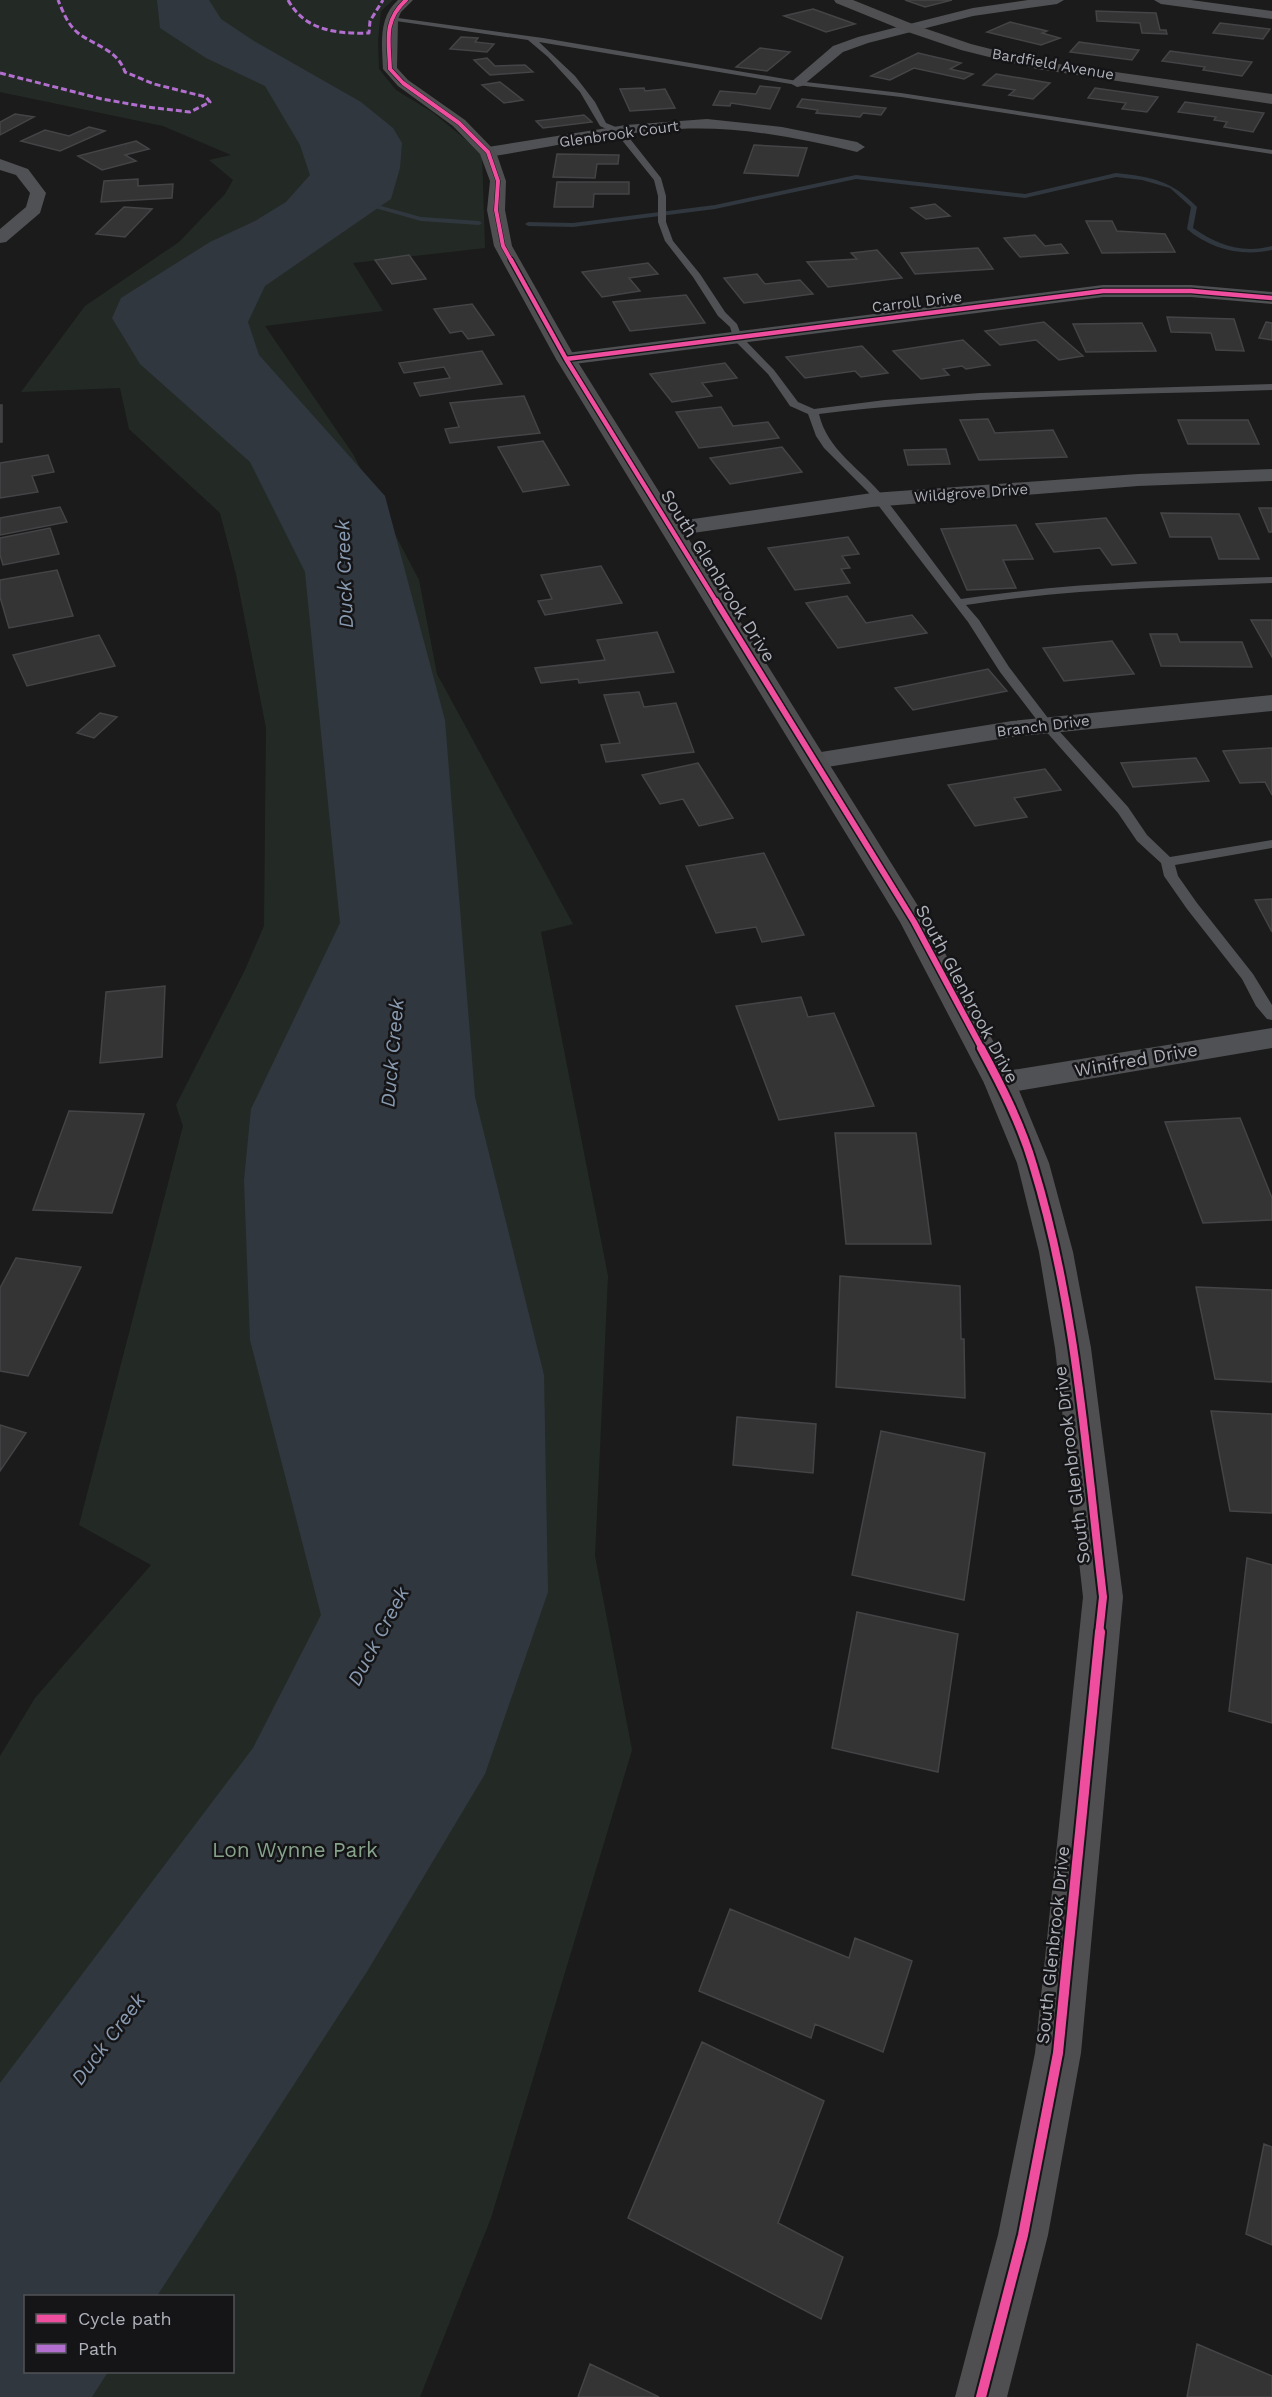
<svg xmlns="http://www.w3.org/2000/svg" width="1272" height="2397" viewBox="0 0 1272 2397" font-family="'Work Sans',sans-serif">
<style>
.green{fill:#232a25;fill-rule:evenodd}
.water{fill:#31373e}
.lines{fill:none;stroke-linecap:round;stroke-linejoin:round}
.stream{fill:#31373e;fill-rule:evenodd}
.building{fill:#343435;stroke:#444447;stroke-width:1.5}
.lane{fill:#505154;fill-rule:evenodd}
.street{fill:#505154;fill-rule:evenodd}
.secondary{fill:#4f4f51;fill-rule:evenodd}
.quiet{stroke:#b36fd0;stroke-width:3;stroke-dasharray:6 3;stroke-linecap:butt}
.cycleway-far4-casing{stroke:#151517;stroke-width:5}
.cycleway-far3-casing{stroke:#151517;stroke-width:7}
.cycleway-far2-casing{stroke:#151517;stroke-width:9}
.cycleway-far1-casing{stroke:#151517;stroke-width:12}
.cycleway-casing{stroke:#151517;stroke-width:14}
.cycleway-far4{stroke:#ef4d9e;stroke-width:4}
.cycleway-far3{stroke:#ef4d9e;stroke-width:4.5}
.cycleway-far2{stroke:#ef4d9e;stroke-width:6}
.cycleway-far1{stroke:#ef4d9e;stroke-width:8}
.cycleway{stroke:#ef4d9e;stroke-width:10}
.labels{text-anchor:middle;stroke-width:5;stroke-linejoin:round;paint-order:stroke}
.far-street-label{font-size:15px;fill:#aeb1ba;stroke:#151517}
.street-label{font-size:18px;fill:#aeb1ba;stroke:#151517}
.water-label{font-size:20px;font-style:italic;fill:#899bb1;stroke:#151517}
.near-park-label{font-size:21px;fill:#87a38c;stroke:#151517}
</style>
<rect width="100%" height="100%" fill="#1b1b1b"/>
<path class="green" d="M0 0H393L381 11 378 40 379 69 396 90 432 112 482 153 485 248 353 263 383 311 265 326 353 454 419 580 437 674 573 924 541 932 608 1276 595 1556 632 1750 491 2218 420 2397H0V1756L35 1698 151 1565 79 1525 183 1126 176 1105 244 972 264 926 266 728 236 574 220 513 129 429 120 388 21 392 85 306 179 242 225 194 233 180 209 160 231 155 163 126 0 92ZM26 2296H232V2372H26Z"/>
<path class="water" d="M157 0H209L221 19 254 41 361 102 393 128 402 143 400 168 391 199 265 286 248 322 259 355 385 496 445 720 475 1097 544 1375 548 1592 485 1774 368 1970 157 2296H26V2372H108L92 2397H0V2083L253 1748 321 1615 250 1340 244 1180 251 1109 340 923 305 572 250 462 140 364 112 318 121 298 210 242 255 221 286 202 310 175 300 145 265 86 206 58 160 28Z"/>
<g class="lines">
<path class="stream" d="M1116 173C1152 177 1171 180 1197 207L1193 228C1218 245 1242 254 1272 246V250C1242 257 1210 249 1187 229L1191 207 1170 188 1142 180 1116 177 1025 198 856 179 715 209 573 227 528 226 525 224 528 222 573 223 715 205 856 175 1025 194Z
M363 201 421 217 479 221 482 223 479 225 421 221 361 204Z"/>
</g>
<path class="building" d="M905 0H952L925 7Z
M813 9 855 24 826 32 784 16Z
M1096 11 1156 13 1160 30H1166L1167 34 1142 33 1140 23 1097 21Z
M1010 22 1047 31 1042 33 1060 38 1041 45 987 32Z
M1220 23 1270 29 1263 39 1213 33Z
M461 37 478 38 475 42 494 44 487 52 450 49Z
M1079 42 1139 50 1132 60 1070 52Z
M760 48 790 52 767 71 736 67Z
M1170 51 1252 62 1242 76 1203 70 1205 67 1162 61Z
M918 53 961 63 950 69 973 74 964 79 914 68 890 80 871 76Z
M487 58 495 66 525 65 533 72 490 75 474 60Z
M996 74 1050 83 1033 99 1009 95 1015 90 983 85Z
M500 82 523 100 504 103 482 85Z
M760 86 780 88 770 109 731 103 730 106 713 105 720 91 756 94Z
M644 88 645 91 665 89 675 108 630 111 620 89Z
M1095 88 1158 97 1147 112 1122 109 1126 103 1088 98Z
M802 99 886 108 881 115 863 113 860 117 816 113 818 110 797 107Z
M1185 102 1264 113 1253 132 1224 127 1227 122 1214 120 1216 117 1178 112Z
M15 114 34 117 0 135V122Z
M584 115 592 122 543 128 536 121Z
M89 127 105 131 60 151 21 141 45 130 69 136Z
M136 141 149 149 125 155 136 161 102 170 78 156Z
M754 145 807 148 798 176 744 173Z
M557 154 619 155 618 164H597L595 178 553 177Z
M138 179V186L173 184 172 198 101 202 104 181Z
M557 182H629V194H594L593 207H554Z
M935 204 950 216 926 219 911 208Z
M124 207 152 209 125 237 96 234Z
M1086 221H1112L1117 231 1165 234 1175 252 1102 253Z
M1035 235 1045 246 1061 244 1068 253 1020 257 1004 238Z
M978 248 993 269 915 274 901 253Z
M877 250 902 278 828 287 807 262 857 259 851 253Z
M409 255 426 279 392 284 375 260Z
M648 263 658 274 629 278 640 291 602 297 582 272Z
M757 274 765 284 800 280 813 294 744 303 724 278Z
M686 295 705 323 630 331 613 302Z
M472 304 494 335 468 339 462 331 450 333 434 309Z
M1167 317 1234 319 1244 351 1216 350 1211 333 1171 332Z
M1044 322 1083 356 1059 360 1036 340 1000 345 985 331Z
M1266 322 1272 323V340L1259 338Z
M1142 323 1156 351 1086 352 1073 324Z
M963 340 990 365 966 369 962 366 943 369 949 375 921 379 893 351Z
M862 346 888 373 861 377 855 371 805 378 786 357Z
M482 351 502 384 420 396 414 383 450 378 444 367 404 373 399 363Z
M725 363 737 378 702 383 712 396 672 402 650 374Z
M524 396 540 433 450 443 445 429 459 427 450 403Z
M0 405H2V442H0Z
M721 407 733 426 768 422 779 438 699 448 676 412Z
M988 419 995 433 1053 430 1067 457 979 460 960 420Z
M1178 420H1248L1259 444H1188Z
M543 441 569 485 523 492 498 447Z
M782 447 802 472 730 484 710 458Z
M946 449 950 464 908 465 904 450Z
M48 455 54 472 32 476 38 492 0 498V463Z
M60 507 67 522 0 535V518Z
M1259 508H1272V532H1269Z
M1161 513 1239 514 1259 559H1219L1211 537H1170Z
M1106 518 1136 563 1112 565 1100 548 1054 552 1036 524Z
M1016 525 1033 559 1003 560 1016 588 967 590 941 529Z
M50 528 59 554 3 565 0 555V538Z
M848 537 859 554 842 556 850 568 841 569 850 583 795 590 768 548Z
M601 566 622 603 545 615 538 601 552 599 541 575Z
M57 570 73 616 9 628 0 597V580Z
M847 596 866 623 912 615 927 633 838 648 806 603Z
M1251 620H1272V657Z
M657 632 674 672 579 683 578 679 541 683 535 668 605 660 597 640Z
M1150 634H1177L1180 642H1242L1252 667 1161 666Z
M99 635 115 666 27 686 13 655Z
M1112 641 1134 674 1064 681 1043 648Z
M988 669 1007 691 913 710 895 688Z
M639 692 644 707 676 703 694 752 606 762 601 745 620 743 604 695Z
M100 713 117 717 94 738 77 733Z
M1272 748V795L1265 782 1240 783 1223 751Z
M1196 758 1209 781 1133 787 1121 763Z
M698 763 733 818 699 826 683 799 660 804 642 775Z
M1045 769 1061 790 1014 798 1027 817 975 826 948 785Z
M764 853 804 935 762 942 756 927 716 933 686 866Z
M1272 899V932L1255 900Z
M165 986 162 1057 100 1063 106 992Z
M801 997 808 1017 834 1013 874 1106 779 1120 736 1006Z
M69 1111 144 1114 112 1213 33 1210Z
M1240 1118 1272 1198V1220L1203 1223 1165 1122Z
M835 1133H916L931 1244H846Z
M16 1258 81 1267 28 1376 0 1371V1288Z
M840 1276 960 1286 961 1339H964L965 1398 836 1387Z
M1196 1287 1272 1290V1382L1215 1379Z
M1211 1411 1272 1414V1513L1230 1511Z
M737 1417 816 1424 813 1473 733 1465Z
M0 1425 26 1433 0 1471Z
M881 1431 985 1453 964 1600 852 1575Z
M1247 1558 1272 1565V1723L1229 1711Z
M857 1612 958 1634 938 1772 832 1748Z
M730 1909 849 1958 855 1938 912 1961 883 2052 815 2024 811 2038 699 1991Z
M702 2042 824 2101 778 2223 843 2257 821 2319 628 2218Z
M1264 2144 1272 2147V2245L1246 2234Z
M1197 2344 1272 2376V2397H1187Z
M590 2364 659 2397H578Z"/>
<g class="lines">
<path class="lane" d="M391 17 543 38 797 81 901 93 1272 150V154L901 97 797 85 539 42 575 76 595 102 606 123 623 130 661 178 666 196V222L673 241 700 274 725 312 737 324 742 337 774 370 798 402 814 409 885 400 980 393 1272 384V390C1121 395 969 395 819 414 827 450 861 469 883 496 910 530 935 565 961 599 1064 583 1168 580 1272 577V583C1170 587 1067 589 966 605L979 620 1009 667 1051 722 1128 807 1147 835 1170 857 1272 840V848L1175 865 1178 876 1197 903 1253 974 1272 1005V1020L1267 1019 1256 1006 1242 979 1187 909 1164 876 1161 863 1137 841 1118 813 1043 728 1000 672 968 622 868 492 824 448 816 436 808 414 790 406 768 374 734 340 730 327 718 316 693 277 665 241 658 222V196L654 180 617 134 600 126 580 92 548 57 528 40 389 20Z"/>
<path class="street" d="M1028 0H1064L1057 4 973 16 868 43 843 52 802 86 797 87 790 83 833 46 858 37 973 8Z
M1154 0H1191L1272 11V19L1161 4Z
M707 119 782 127 857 142 865 147 857 152C799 138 740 126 679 129 615 132 552 147 488 157L480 152 488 147 626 125Z
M0 159 28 169 46 193 40 213 6 242 0 243V229L26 207 30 193 16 175 0 170Z
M1103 285H1191L1272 292V304L1191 297H1103L566 365 559 363 556 359 559 355 566 353Z
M1272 469V481L1138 486 872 507 672 536 664 534 661 529 664 524 672 522 872 493 1138 474Z
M1272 695V711L1012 737 815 769 806 767 802 761 806 755 815 753 1012 721Z
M1272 1028V1048L1000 1094 989 1091 984 1083 989 1075 1000 1072Z"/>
<path class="secondary" d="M398 0H413L401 12 398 19 397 68 408 80 465 120 496 152 506 181 505 210 512 246 576 359 928 922 1016 1083 1049 1163 1073 1252 1091 1348 1123 1597 1081 2053 1048 2235 1007 2397H955L998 2235 1035 2053 1083 1597 1055 1348 1039 1252 1017 1163 984 1083 900 922 556 359 494 246 487 210 490 181 480 154 453 126 398 86 383 69C382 44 378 18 398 0Z
M834 0H853L915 25 971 44 1037 61 1272 94V104L1037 69 961 50 905 31 836 3Z"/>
<path class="quiet" d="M288 0C305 31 337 34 369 33L370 21 383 0
M0 73 102 99 147 107 190 112 210 102 206 97 154 84 125 72C117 49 95 46 78 33 68 25 63 12 58 0"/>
<defs>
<path id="cycleway-far4" d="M406 0C383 21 389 41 390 69L403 83 459 123 488 152 498 181 496 210 503 246 512 262"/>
<path id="cycleway-far3" d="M511 260 566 359 717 603
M566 359 1103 291H1191L1272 298"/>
<path id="cycleway-far2" d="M716 601 914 922 982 1049"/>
<path id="cycleway-far1" d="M981 1048C1001 1085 1021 1124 1033 1165 1076 1304 1086 1453 1103 1597L1099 1634"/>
<path id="cycleway" d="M981 2397 1023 2235 1058 2053 1100 1632"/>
</defs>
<use href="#cycleway-far4" class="cycleway-far4-casing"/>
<use href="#cycleway-far3" class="cycleway-far3-casing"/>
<use href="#cycleway-far2" class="cycleway-far2-casing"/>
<use href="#cycleway-far1" class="cycleway-far1-casing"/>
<use href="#cycleway" class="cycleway-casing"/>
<use href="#cycleway-far4" class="cycleway-far4"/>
<use href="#cycleway-far3" class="cycleway-far3"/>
<use href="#cycleway-far2" class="cycleway-far2"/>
<use href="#cycleway-far1" class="cycleway-far1"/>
<use href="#cycleway" class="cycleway"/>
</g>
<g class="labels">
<g class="far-street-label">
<text transform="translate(1053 64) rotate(10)" y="5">Bardfield Avenue</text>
<text transform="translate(619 134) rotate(-8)" y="5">Glenbrook Court</text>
<text transform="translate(917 302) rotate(-7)" y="5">Carroll Drive</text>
<text transform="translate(971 493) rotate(-4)" y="5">Wildgrove Drive</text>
<text transform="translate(1043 726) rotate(-7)" y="5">Branch Drive</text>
</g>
<g class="street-label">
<text transform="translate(718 576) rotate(58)" y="6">South Glenbrook Drive</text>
<text transform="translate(967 994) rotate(62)" y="6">South Glenbrook Drive</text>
<text transform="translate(1136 1060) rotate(-10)" y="6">Winifred Drive</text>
<text transform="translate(1072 1465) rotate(-97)" y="6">South Glenbrook Drive</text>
<text transform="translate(1053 1945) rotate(-84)" y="6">South Glenbrook Drive</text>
</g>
<g class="water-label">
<text transform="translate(344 574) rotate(-92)" y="7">Duck Creek</text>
<text transform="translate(392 1053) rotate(-85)" y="7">Duck Creek</text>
<text transform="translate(378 1636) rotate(-62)" y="7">Duck Creek</text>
<text transform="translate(108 2039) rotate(-53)" y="7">Duck Creek</text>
</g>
<g class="near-park-label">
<text x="295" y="1857">Lon Wynne Park</text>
</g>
</g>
<rect x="24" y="2295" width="210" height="78" fill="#151517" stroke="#525358" stroke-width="1.5"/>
<rect x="36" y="2314" width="30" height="9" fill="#ef4d9e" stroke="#525358" stroke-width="1.5"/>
<text x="78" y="2325" font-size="18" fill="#aeb1ba">Cycle path</text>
<rect x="36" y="2344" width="30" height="9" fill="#b36fd0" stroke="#525358" stroke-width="1.5"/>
<text x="78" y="2355" font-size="18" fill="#aeb1ba">Path</text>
</svg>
